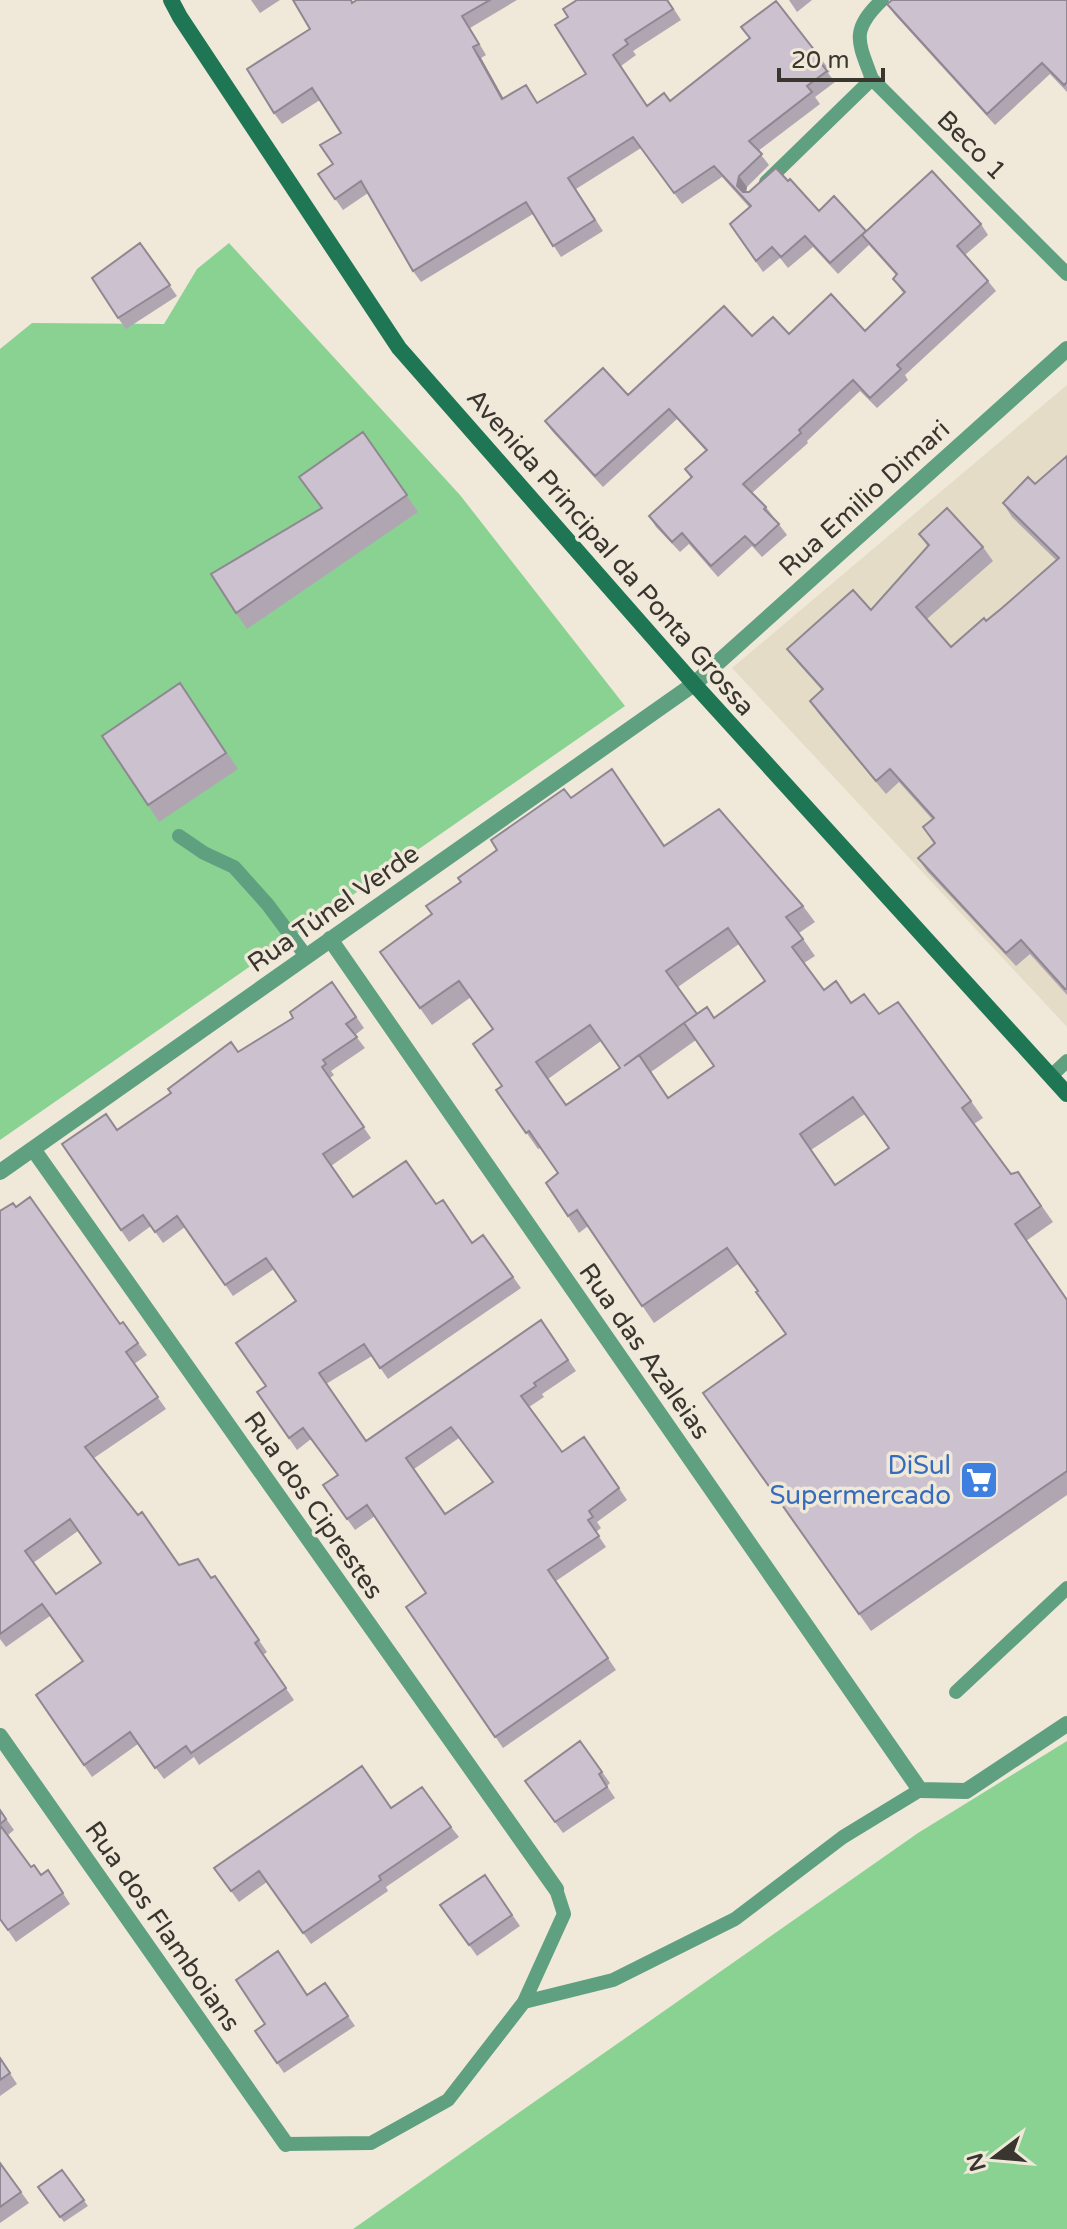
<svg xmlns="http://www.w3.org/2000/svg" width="1067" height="2229" viewBox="0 0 1067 2229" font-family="'Varela Round',sans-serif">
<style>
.industrial{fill:#e5dcc7}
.green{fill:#89d292}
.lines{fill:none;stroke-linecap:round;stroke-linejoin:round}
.service{stroke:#5fa081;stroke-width:14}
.minor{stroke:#5fa081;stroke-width:16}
.secondary{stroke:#1e7654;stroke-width:16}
.wall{fill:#afa6b2;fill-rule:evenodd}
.shaded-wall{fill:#8f8791}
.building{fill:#ccc1cf;stroke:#8f8791;stroke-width:2;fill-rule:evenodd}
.labels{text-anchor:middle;stroke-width:7;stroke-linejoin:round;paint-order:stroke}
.street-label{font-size:26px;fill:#393630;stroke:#f0e9d9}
.shop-label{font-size:26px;fill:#366cbe;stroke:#f0e9d9;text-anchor:end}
</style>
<rect width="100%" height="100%" fill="#f0e9d9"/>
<path class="industrial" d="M1067 385V1027L732 668Z"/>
<path class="green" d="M229 243 460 495 625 706 0 1140V349L32 323 164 324 197 269Z
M1067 1741V2229H353L918 1833Z"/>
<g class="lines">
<path class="service" d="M882 0C850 31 858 41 872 79L1067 274
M766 182 872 79
M179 836 204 853 234 867 268 905 306 956
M1051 1076 1067 1061
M956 1692 1067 1588
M524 2002 613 1980 735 1919 843 1837 920 1790
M286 2144 371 2143 448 2100 524 2002 564 1914 556 1889"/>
<path class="minor" d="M330 939 920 1790 966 1791 1067 1724
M33 1149 556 1889
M0 1172 694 684 1067 349
M0 1736 286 2144"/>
<path class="secondary" d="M171 0 180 17 399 348 694 684 1067 1094"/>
</g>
<path class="wall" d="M251 0H280L260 13Z
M357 0H517L470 28 486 55 481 58 503 98 538 102 586 74 668 0 681 20 633 51 636 55 621 66 647 106 822 60 830 71 828 73 835 82 815 97 820 104 758 151 769 165 747 187 746 192 819 211 866 231 981 224 988 235 965 255 988 281 996 291 905 375 908 380 877 408 860 391 807 441 808 443 752 493 766 507 787 535 762 557 752 546 718 577 689 544 680 552 656 527 649 516 691 478 685 469 706 451 677 419 603 487 552 431 545 421 628 395 752 336 865 331 904 294 893 279 896 275 869 245 838 274 813 247 788 268 780 258 763 272 730 224 749 207 722 177 682 204 641 148 576 189 603 231 561 257 533 214 421 282 413 271 368 193 343 210 318 174 333 164 341 133 320 100 282 124 274 113 310 29Z
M789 0H812L797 12Z
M1067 0V92L1050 74 995 125 895 15 887 4Z
M140 243 177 296 126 329 118 318Z
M363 432 418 512 247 629 236 613 322 508 299 477Z
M1067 456V995L1030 954 1016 966 927 871 918 858 934 844 923 827 932 819 899 782 886 794 819 714 810 701 822 690 797 662 787 649 871 610 928 547 919 534 983 547 993 561 927 619 951 647 1002 608 1056 560 1012 517 1003 503 1035 484Z
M180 683 238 769 159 822 148 805Z
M571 798 665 846 803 906 815 922 799 933 815 956 804 963 824 990 879 1014 971 1101 983 1118 974 1124 1011 1174 1018 1172 1053 1222 1026 1241 1067 1299V1495L871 1631 703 1393 786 1334 758 1291 738 1264 654 1323 588 1226 579 1233 546 1183 558 1173 541 1148 538 1149 496 1090 502 1086 493 1029 471 997 432 1025 380 952 432 914 461 882ZM739 944 765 981 714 1018 697 1014 678 987ZM696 1040 714 1066 668 1098 651 1072ZM601 1041 620 1068 566 1105 548 1079ZM865 1114 889 1148 835 1185 811 1150Z
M332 982 364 1028 355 1035 365 1048 331 1071 334 1075 330 1078 371 1138 331 1166 353 1197 436 1204 472 1243 483 1235 521 1288 388 1379 372 1356 326 1384 366 1441 541 1320 576 1371 542 1394 544 1397 529 1407 562 1452 584 1437 627 1500 597 1522 601 1528 596 1532 606 1547 556 1581 616 1670 503 1748 406 1607 426 1593 375 1516 355 1530 323 1485 337 1475 311 1439 297 1450 257 1392 266 1386 296 1301 274 1269 233 1296 185 1227 163 1243 151 1226 129 1242 62 1144 117 1130 293 1018ZM459 1438 493 1483 445 1514 414 1469Z
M0 1211 120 1324 123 1322 147 1355 134 1364 166 1409 94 1458 138 1515 179 1565 211 1578 215 1576 267 1652 263 1655 294 1700 199 1765 194 1757 164 1779 138 1744 92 1777 36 1695 82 1662 50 1616 6 1647 0 1639ZM78 1531 101 1563 56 1594 33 1563Z
M580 1741 610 1783 607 1786 615 1798 563 1833 525 1781Z
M391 1808 451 1827 459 1837 386 1887 388 1891 311 1944 267 1882 239 1902 214 1868Z
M0 1810 14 1830 8 1835 31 1867 41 1875 48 1870 70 1904 16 1942 0 1919Z
M485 1875 520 1926 477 1956 440 1905Z
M325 1983 355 2026 284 2073 255 2031Z
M0 2058 17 2084 0 2096Z
M0 2163 29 2203 0 2223Z
M62 2170 88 2206 64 2222 38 2187Z"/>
<path class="shaded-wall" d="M473 47 481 58 510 110 502 99Z
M739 176 747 187 745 197 737 186Z"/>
<path class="building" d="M293 0H351L352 3 357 0H490L462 16 479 44 473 47 502 99 526 85 537 103 586 74 555 25 568 17 563 9 577 0H667L673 9 625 40 628 44 613 55 647 106 664 93 670 101 750 38 741 27 776 1 822 60 820 62 827 71 807 86 812 92 749 141 762 154 739 176 737 186 743 192H749L776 168 788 181 790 179 819 211 834 196 866 231 830 263 805 236 781 257 772 247 756 261 730 224 751 206 714 166 674 193 633 137 568 178 595 220 553 246 526 202 413 271 361 181 335 199 318 174 333 164 320 145 341 133 312 88 274 113 247 69 310 29Z
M892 0H1067V82L1064 85 1042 63 987 114 887 4Z
M932 171 981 224 957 246 988 281 897 365 901 369 870 398 853 380 799 430 801 433 743 484 766 507 764 509 779 524 755 546 745 536 711 566 682 533 672 542 649 516 692 477 685 469 707 450 669 409 595 476 545 421 603 368 628 395 724 306 752 336 773 317 789 334 831 294 865 331 905 292 893 279 897 274 862 235Z
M140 243 170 285 118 318 92 278Z
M363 432 407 495 236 613 211 574 322 508 299 477Z
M1067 456V989H1065L1021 940 1006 953 918 858 935 843 923 827 934 818 890 769 876 781 810 701 823 689 787 649 853 590 871 610 929 545 919 534 947 508 983 547 916 607 951 647 984 618 986 621 1002 608 1059 558 1003 503 1028 477 1035 484Z
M180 683 226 753 148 805 102 736Z
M612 769 664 846 719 809 803 906 786 917 803 939 792 947 824 990 836 981 851 1003 864 994 879 1014 898 1002 971 1101 962 1108 1011 1174 1018 1172 1041 1206 1015 1224 1067 1300V1471L859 1614 703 1393 786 1334 756 1292 758 1291 727 1248 642 1306 577 1210 568 1216 546 1183 558 1173 529 1131 526 1133 496 1090 502 1086 473 1044 493 1029 459 981 420 1008 380 952 432 914 426 906 461 882 458 878 497 850 491 840 564 789 571 798ZM728 928 765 981 714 1018 707 1007 684 1023 697 1014 666 971ZM684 1023 714 1066 668 1098 639 1055 624 1066ZM590 1025 620 1068 566 1105 536 1062ZM853 1097 889 1148 835 1185 800 1134Z
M332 982 356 1017 346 1024 357 1037 323 1060 326 1064 322 1067 364 1127 323 1154 353 1197 406 1161 436 1204 443 1200 472 1243 483 1235 513 1277 380 1368 364 1344 319 1373 366 1441 541 1320 568 1360 534 1383 536 1386 521 1396 562 1452 584 1437 619 1488 589 1511 593 1517 588 1520 599 1536 548 1570 608 1658 495 1737 406 1607 426 1593 367 1505 347 1519 323 1485 338 1475 303 1428 289 1438 257 1392 266 1386 236 1343 296 1301 266 1258 225 1285 177 1216 155 1232 143 1215 121 1230 62 1144 106 1114 117 1130 171 1093 168 1089 231 1042 238 1052 293 1018 290 1012ZM451 1427 493 1482 445 1514 406 1458Z
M30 1197 120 1324 123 1322 138 1343 126 1352 158 1397 85 1447 138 1515 142 1512 179 1565 198 1559 211 1578 215 1576 259 1640 255 1643 286 1688 191 1753 186 1746 155 1768 130 1732 84 1765 36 1695 83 1661 42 1604 0 1634V1211L13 1203 16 1207ZM70 1519 101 1563 56 1594 25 1551Z
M580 1741 602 1772 599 1774 607 1787 555 1822 525 1781Z
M362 1766 391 1808 422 1787 451 1827 379 1876 381 1880 303 1933 259 1871 231 1891 214 1868Z
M0 1810 6 1819 0 1824Z
M0 1825 31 1867 34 1865 41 1875 48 1870 63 1893 8 1930 0 1919Z
M485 1875 512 1915 469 1945 440 1905Z
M278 1951 307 1995 325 1983 348 2016 277 2063 255 2031 265 2024 236 1980Z
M0 2058 10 2073 0 2080Z
M0 2163 21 2192 0 2207Z
M62 2170 84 2200 60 2217 38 2187Z"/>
<defs>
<symbol id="supermarket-square" viewBox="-11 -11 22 22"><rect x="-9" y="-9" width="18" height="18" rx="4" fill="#3f7fe0" stroke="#f0e9d9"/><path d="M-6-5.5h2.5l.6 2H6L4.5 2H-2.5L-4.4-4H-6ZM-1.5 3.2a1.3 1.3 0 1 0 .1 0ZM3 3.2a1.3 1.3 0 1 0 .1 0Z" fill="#fff"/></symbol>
</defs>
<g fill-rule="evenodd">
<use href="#supermarket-square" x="957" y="1458" width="44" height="44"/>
</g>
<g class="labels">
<g class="street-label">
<text transform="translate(972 145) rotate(45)" y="9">Beco 1</text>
<text transform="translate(864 498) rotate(-42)" y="9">Rua Emilio Dimari</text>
<text transform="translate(611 552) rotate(49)" y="9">Avenida Principal da Ponta Grossa</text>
<text transform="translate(333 908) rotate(-35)" y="9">Rua Túnel Verde</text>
<text transform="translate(645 1351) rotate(55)" y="9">Rua das Azaleias</text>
<text transform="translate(314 1505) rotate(55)" y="9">Rua dos Ciprestes</text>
<text transform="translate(163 1926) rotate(55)" y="9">Rua dos Flamboians</text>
</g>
<g class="shop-label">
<text x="951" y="1474">DiSul<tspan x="951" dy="30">Supermercado</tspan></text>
</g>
</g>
<g transform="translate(995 2157) rotate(254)" stroke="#f0e9d9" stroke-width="6" paint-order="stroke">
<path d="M0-6L14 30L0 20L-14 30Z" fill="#393630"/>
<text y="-12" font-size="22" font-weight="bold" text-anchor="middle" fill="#393630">N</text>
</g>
<path d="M779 68v12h104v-12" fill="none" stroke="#393630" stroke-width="4"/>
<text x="791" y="68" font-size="24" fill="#393630" stroke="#f0e9d9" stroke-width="6" paint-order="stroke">20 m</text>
</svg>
